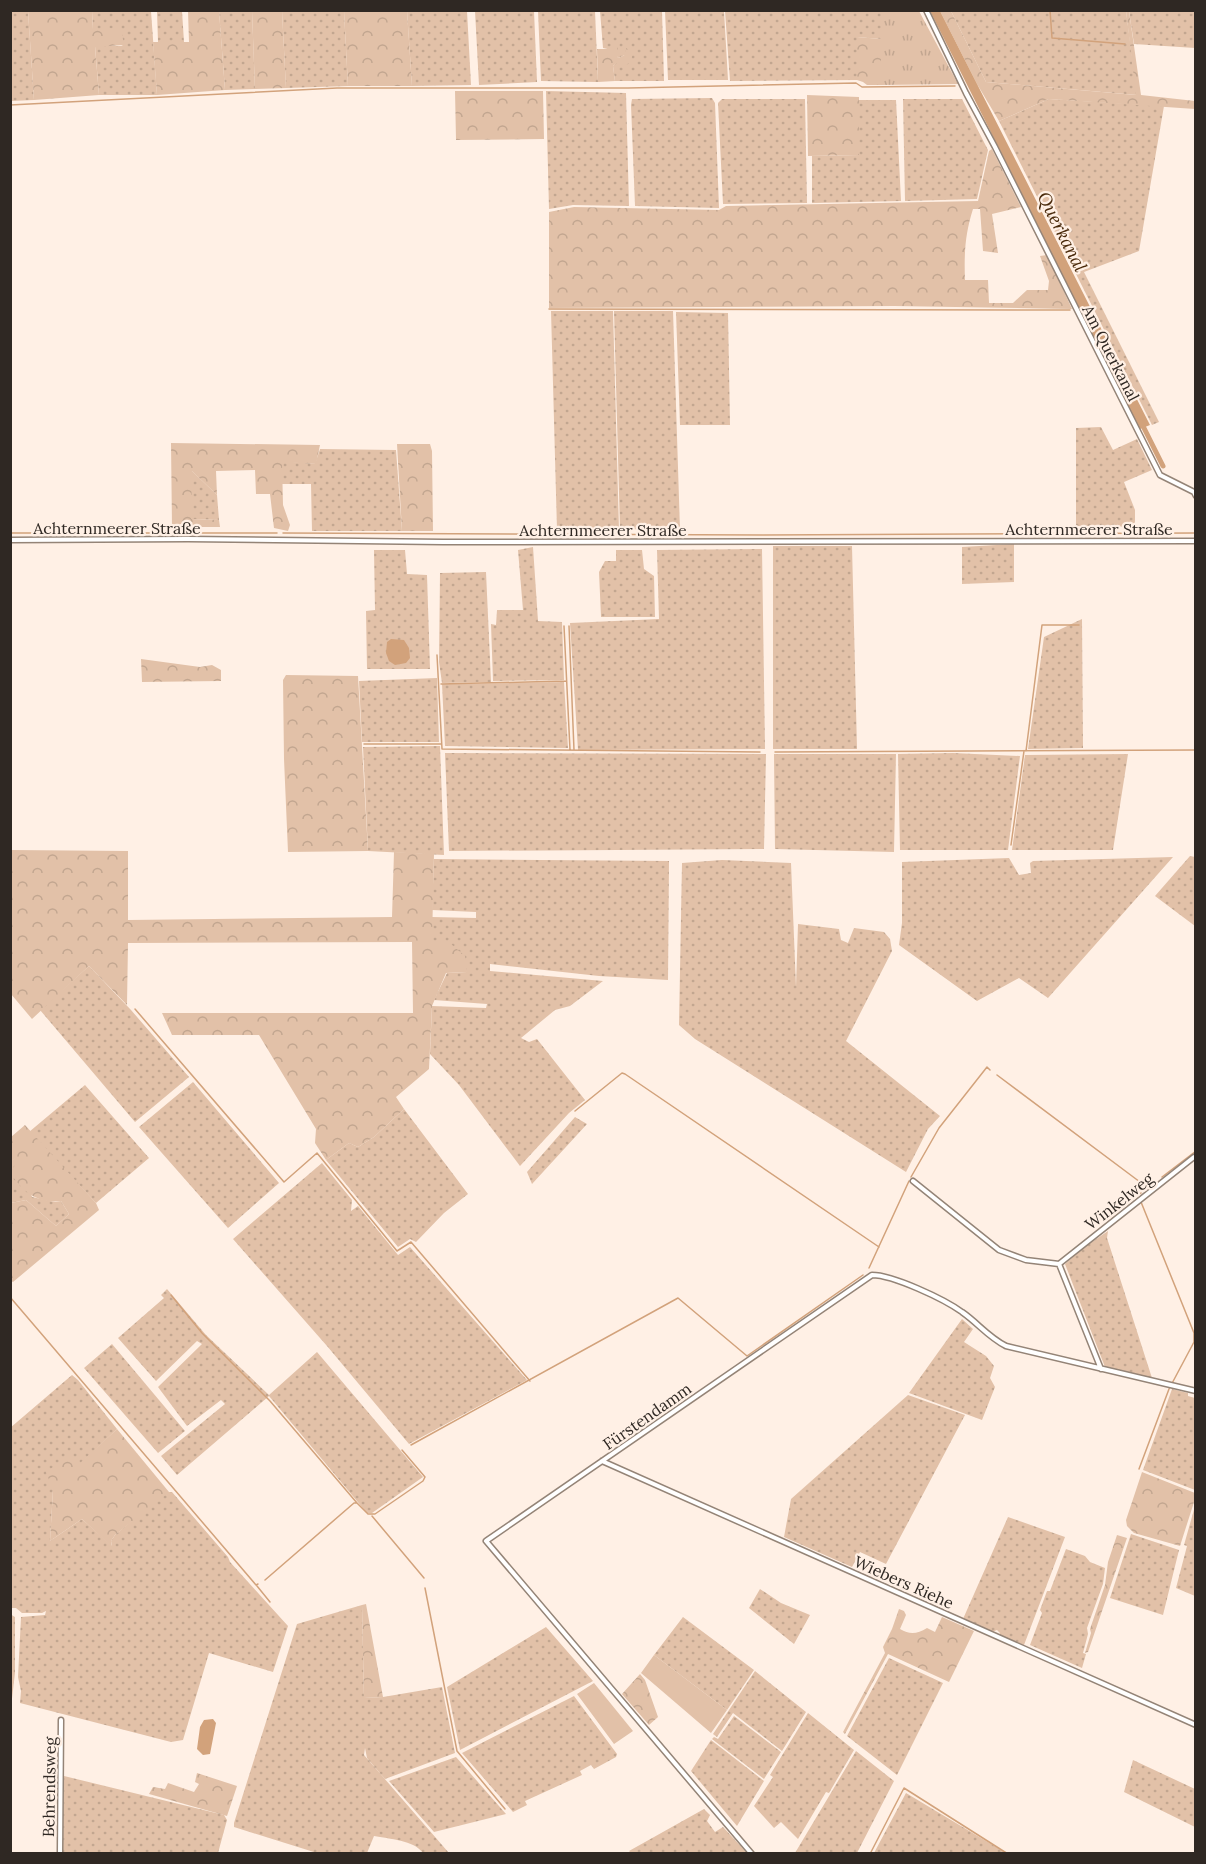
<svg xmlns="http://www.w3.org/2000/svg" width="1206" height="1864" viewBox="0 0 1206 1864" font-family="Lora,serif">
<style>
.grass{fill:url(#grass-dots)}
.forest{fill:url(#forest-crowns)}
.park{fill:url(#park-tufts)}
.pitch{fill:#e2c1a8}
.water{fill:#d2a27b}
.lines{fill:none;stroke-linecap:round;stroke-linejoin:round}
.stream{stroke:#d2a27b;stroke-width:1.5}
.canal{stroke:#d2a27b;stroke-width:5}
.street-casing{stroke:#948477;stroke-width:7}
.street{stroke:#fff;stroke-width:4}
.labels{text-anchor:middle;stroke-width:4.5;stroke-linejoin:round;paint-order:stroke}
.street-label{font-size:16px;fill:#2f2823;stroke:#fff0e5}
.water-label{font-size:18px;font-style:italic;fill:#4a2a0b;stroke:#fff0e5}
</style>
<defs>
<pattern id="grass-dots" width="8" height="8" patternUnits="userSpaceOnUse" patternTransform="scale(1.5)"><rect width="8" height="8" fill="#e2c1a8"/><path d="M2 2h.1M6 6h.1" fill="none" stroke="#c2a690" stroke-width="1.8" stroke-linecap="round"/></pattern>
<pattern id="forest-crowns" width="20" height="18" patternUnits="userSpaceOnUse" patternTransform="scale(1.5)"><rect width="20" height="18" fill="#e2c1a8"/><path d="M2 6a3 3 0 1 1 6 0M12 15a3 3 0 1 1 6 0" fill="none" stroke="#c2a690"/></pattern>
<pattern id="park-tufts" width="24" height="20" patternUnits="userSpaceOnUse" patternTransform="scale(1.5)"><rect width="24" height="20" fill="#e2c1a8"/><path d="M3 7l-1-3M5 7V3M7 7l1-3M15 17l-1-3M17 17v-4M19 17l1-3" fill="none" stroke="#c2a690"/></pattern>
</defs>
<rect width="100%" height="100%" fill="#fff0e5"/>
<path class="grass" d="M11 11H28L34 100 11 101Z
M92 11H151L157 95H99L95 46H123L93 29Z
M157 11H182L184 42H158Z
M219 11H252L255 89 225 90Z
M282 11H344L348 86 286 88Z
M407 11H467L471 85 412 86Z
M475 11H534L537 82 479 85Z
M538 11H595L598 82 541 81Z
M600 11H662L664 81H615L613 66 625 55 618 58C615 51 609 49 603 48Z
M665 11H724L728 80H668Z
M725 11H881V39L857 37V80L730 81Z
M951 11H1126L1137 95 986 82Z
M1129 11H1195V48L1134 44Z
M546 91 626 93 629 206 573 205 549 209Z
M712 98 715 103 719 208 635 206 631 105 632 99Z
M722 99H805L807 203 723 204 718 103Z
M903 99H962L988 150 977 199 905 201Z
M1049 99 1164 106 1139 251 1084 272 1159 422 1152 425 999 121Z
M859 100H896L901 201 812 203V156L859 155Z
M551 311H613L619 530H557Z
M614 311H673L680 530 620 529Z
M676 312 728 313 730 425H680Z
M1101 427 1113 450 1137 439 1152 470 1124 482 1135 510V527L1076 526V428Z
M320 449 396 450 402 531H312L311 484H282V461L315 464Z
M191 470 217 495 219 520 191 519Z
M1014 544V582L962 584V547Z
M773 546H852L857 749H773Z
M533 547 538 621 562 622 564 680 493 681 491 624 496 625 497 610H523L518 550Z
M762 549 765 749 578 750 570 623 659 619 657 550Z
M374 550H405L407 574 427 575 430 669H367L366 611 375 610Z
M616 550H642L644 569 654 576 655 617H601L599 572 605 561H616Z
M486 572 491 682 442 683 439 662 440 573Z
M1082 619 1083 748 1028 749 1044 637Z
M437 678 439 742H362L359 681Z
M564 682 568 748 445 746 442 684Z
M440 746 444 855 368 851 363 747Z
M445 753 766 754 764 849 449 851Z
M953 753 1020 756 1008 850H900L898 754Z
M774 754H896L894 852 775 849Z
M1128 754 1113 850H1012L1025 755Z
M1190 856 1195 857V926L1155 896Z
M1173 857 1048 998 1019 978 977 1001 899 945 902 923V862L1009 858 1019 875 1031 873 1030 863 1033 861Z
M434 859 669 861 668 980 599 976 490 964V971L603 981 570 1006 555 1010 521 1038 529 1042 537 1039 585 1100 569 1113 520 1166 459 1085 430 1054 432 1006 486 1008 487 1004 434 1000 447 973 467 972 432 943V917L476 918V912L432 910Z
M722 860 791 863 796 987 798 924 839 929 841 940 848 943 854 928 884 932 890 939 892 951 846 1041 940 1116 928 1129 906 1172 695 1039 679 1025 682 863Z
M89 966 131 1010 189 1077 135 1122 40 1010Z
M193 1082 279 1183 228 1228 139 1127Z
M85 1085 149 1158 96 1203 29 1132Z
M404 1109 468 1194 444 1213 416 1242 410 1239 398 1247 326 1160 349 1143 358 1147 374 1137Z
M575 1117 587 1124 532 1184 527 1172Z
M19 1155 32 1197 55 1202 61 1201 69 1214 56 1226 26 1200 11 1203V1161Z
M322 1163 352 1200 351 1211 358 1206 398 1255 410 1247 527 1380 409 1444 327 1346 233 1239Z
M1108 1231 1107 1238 1152 1378 1105 1367 1065 1264 1086 1246Z
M167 1289 206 1335 269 1395 317 1352 423 1477 372 1513H367L269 1396 177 1475 161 1456 225 1404 221 1400 187 1426 158 1387 202 1344 197 1341 156 1381 118 1338 164 1298 161 1295Z
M962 1319 973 1329 964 1342 986 1356 994 1366 990 1378 995 1387 982 1420 909 1393Z
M112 1344 185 1431 158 1453 84 1368Z
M72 1375 78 1380 117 1429 53 1490 50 1541 82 1519 112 1546 111 1541 115 1535 166 1492H172L228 1557 230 1562 288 1626 273 1672 209 1653 183 1740 171 1742 20 1703 21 1691 18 1677 21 1617 45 1615 46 1611 42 1613H22L16 1608H11L10 1428Z
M1172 1389 1188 1393V1396L1195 1398V1490L1143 1470Z
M908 1395 965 1415 886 1564 860 1552 852 1567 784 1537 791 1499Z
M1195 1506 1196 1596H1195L1176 1588 1187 1546 1184 1545Z
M1008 1517 1065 1537 1024 1645 999 1635 1000 1633 997 1630 992 1632 963 1619Z
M1131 1534 1179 1550 1163 1615 1110 1598Z
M1066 1549 1085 1556 1090 1562 1105 1568 1103 1584 1087 1628 1088 1634 1083 1653 1086 1654 1082 1668 1030 1645 1042 1613 1040 1610 1047 1591H1050Z
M760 1589 781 1603 810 1615 794 1644 749 1608Z
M362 1605 364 1698 383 1697 442 1687 455 1753 385 1779 367 1758 365 1748 364 1755 449 1853H423C414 1840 389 1839 374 1836L367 1853H317L234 1827V1823L297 1624Z
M10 1614 15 1617V1673L11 1707Z
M683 1617 754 1670 727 1710 654 1655Z
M546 1627 593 1681 460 1750 447 1687Z
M889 1658 943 1683 897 1775 847 1736Z
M755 1671 806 1712 782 1751 733 1713 717 1737 713 1734Z
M574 1696 617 1754 616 1757 594 1769 591 1765 580 1771 582 1775 525 1801 527 1805 513 1812 462 1753Z
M808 1713 854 1750 829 1793 826 1792 798 1839 781 1822 774 1828 754 1806 773 1777 770 1775Z
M734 1716 781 1752 764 1779 712 1739 714 1737 718 1739Z
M711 1740 764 1781 737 1826 691 1771Z
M856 1751 894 1781 857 1853H795Z
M456 1757 506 1814 434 1832 389 1781Z
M1133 1760 1195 1789V1827L1124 1792Z
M64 1776 224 1815 227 1820 218 1853H62Z
M906 1793 1006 1853H874Z
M704 1809 710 1815 707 1821 715 1832 723 1827 747 1853H631L629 1851Z"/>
<path class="forest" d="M28 11H92L93 29 121 28 124 45 95 47 99 95 34 100Z
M188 11H219L225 90 157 95 153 42H189Z
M252 11H282L286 88 255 89Z
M344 11H407L412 86H348Z
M940 11H951L986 82 1136 95 1126 11H1129L1141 95 1195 101V109L1049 99 999 121 977 84Z
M857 37 881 39V85H867L863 82 857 80Z
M615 45 618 48 617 54 618 58 625 55 626 48 633 52 631 61 624 67 617 63 613 66 615 81 598 82 597 49H610Z
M455 91H543L544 139 456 140Z
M807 95 859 97V155L808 156Z
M992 149 1021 207 992 214 998 253 983 251 980 209H973C965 234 964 254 965 280H988L989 303H1013L1027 290H1048L1049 281 1040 256 1047 255 1072 309 894 306 549 308V212L574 207 719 210 726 206 978 201 989 151Z
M171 443 320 445 316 464 282 462 283 505 290 525 288 531 274 528 270 494H256L255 470 216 471 217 495 192 471 191 519 219 520 220 527H172Z
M397 444H430L432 451 433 531H402Z
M141 659 200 667 212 665 221 670V681L142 682Z
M286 675 358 676 368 851 288 852 284 759 283 680Z
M10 850 128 851V920L392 917 394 852 434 854 432 942 451 944 465 956 467 972 446 973 432 1006 429 1069 396 1097 404 1109 374 1137 358 1147 349 1143 326 1160 315 1143 316 1129 259 1035H172L162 1013H413L412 942 128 943 127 1005 89 966 32 1019 11 994Z
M25 1125 96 1203 99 1210 13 1282 11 1281V1203L26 1200 56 1226 69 1214 61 1201C38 1204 23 1192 11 1174L18 1157 11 1161V1137Z
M117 1429 169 1492 115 1535 111 1541 112 1547 82 1519 50 1541 53 1490 46 1472 68 1457 79 1464Z
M1142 1472 1195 1493V1499L1180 1546 1134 1533 1127 1526 1126 1520Z
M1117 1535 1127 1538 1088 1652 1085 1653 1091 1633 1090 1629 1105 1585 1108 1562Z
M366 1604 383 1697 364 1698 362 1605Z
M899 1609 904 1611 906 1615 900 1629C910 1635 917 1634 927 1628L935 1632 942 1617 974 1631 949 1682 888 1654 845 1734 843 1732 885 1653 883 1647 892 1629Z
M640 1674 645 1680 658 1717 649 1725 622 1694Z
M197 1773 237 1786 227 1816 149 1794 153 1787 165 1789 168 1783 194 1792 199 1784 195 1782Z"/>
<path class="park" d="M881 11H919L958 84 881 85Z"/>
<path class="pitch" d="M654 1655 727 1710 711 1733 641 1673Z
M594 1683 633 1731 614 1744 577 1694Z"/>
<path class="water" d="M930 11H940L1150 425 1140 429Z
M391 639 404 640 409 648 410 658 406 663 395 665 389 661 386 653 387 642Z
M213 1719 216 1723 210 1754 203 1755 197 1749 200 1727 204 1720Z"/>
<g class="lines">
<path class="stream" d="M1050 10 1052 38 1125 44
M10 105 337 88H628L856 83 862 87 955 86
M549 309 1070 310
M10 533H277
M283 533 763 535 1196 533
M564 626 570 750
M569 626 574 750
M437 655 442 749 760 752
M441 684 566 681
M364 744H441
M1026 751 1042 625H1079
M775 752 1196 750
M1011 845 1024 751
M135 1009 284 1182 317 1153 397 1251 411 1242 530 1381
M997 1075 1148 1188 1157 1182
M575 1111 622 1073 625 1074 879 1247
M911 1177 939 1128 987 1067 990 1070
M1162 1177 1196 1151
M1138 1195 1141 1193
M869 1268 909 1181
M171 1295 202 1333 270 1401 357 1503
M10 1297 256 1585 258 1584
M411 1445 678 1298 747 1356 863 1275
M1139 1469 1169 1389 1194 1342V1333L1141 1202
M372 1516 424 1578
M265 1580 354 1503H357L368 1514H375L423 1481 425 1477 402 1450
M257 1586 270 1602
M425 1588 457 1751 505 1809
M870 1854 904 1788 1008 1854"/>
<path class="canal" d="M1141 422 1163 466"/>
<defs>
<path id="street" d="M926 10 966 93 995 147 1160 475 1194 492 1196 496
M10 540 188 539 443 542 1196 541
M913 1181 999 1250 1026 1260 1059 1264 1101 1369
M1059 1264 1194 1157
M602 1461 1196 1725
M60 1854 61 1720
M752 1854 486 1541 872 1275C893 1275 944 1299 962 1312 978 1323 988 1337 1006 1346L1196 1391"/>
</defs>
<use href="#street" class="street-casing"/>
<use href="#street" class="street"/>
</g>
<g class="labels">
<g class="street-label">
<text transform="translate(1111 353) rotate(63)" y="6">Am Querkanal</text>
<text x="117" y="534">Achternmeerer Straße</text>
<text x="1089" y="535">Achternmeerer Straße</text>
<text x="603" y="536">Achternmeerer Straße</text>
<text transform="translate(1119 1201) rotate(-38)" y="6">Winkelweg</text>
<text transform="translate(647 1416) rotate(-35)" y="6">Fürstendamm</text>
<text transform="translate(904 1582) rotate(24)" y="6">Wiebers Riehe</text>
<text transform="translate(49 1787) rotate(-89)" y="6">Behrendsweg</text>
</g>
<g class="water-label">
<text transform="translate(1062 232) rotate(63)" y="6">Querkanal</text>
</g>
</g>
<rect width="1206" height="1864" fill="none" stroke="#2f2823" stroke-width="24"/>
</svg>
